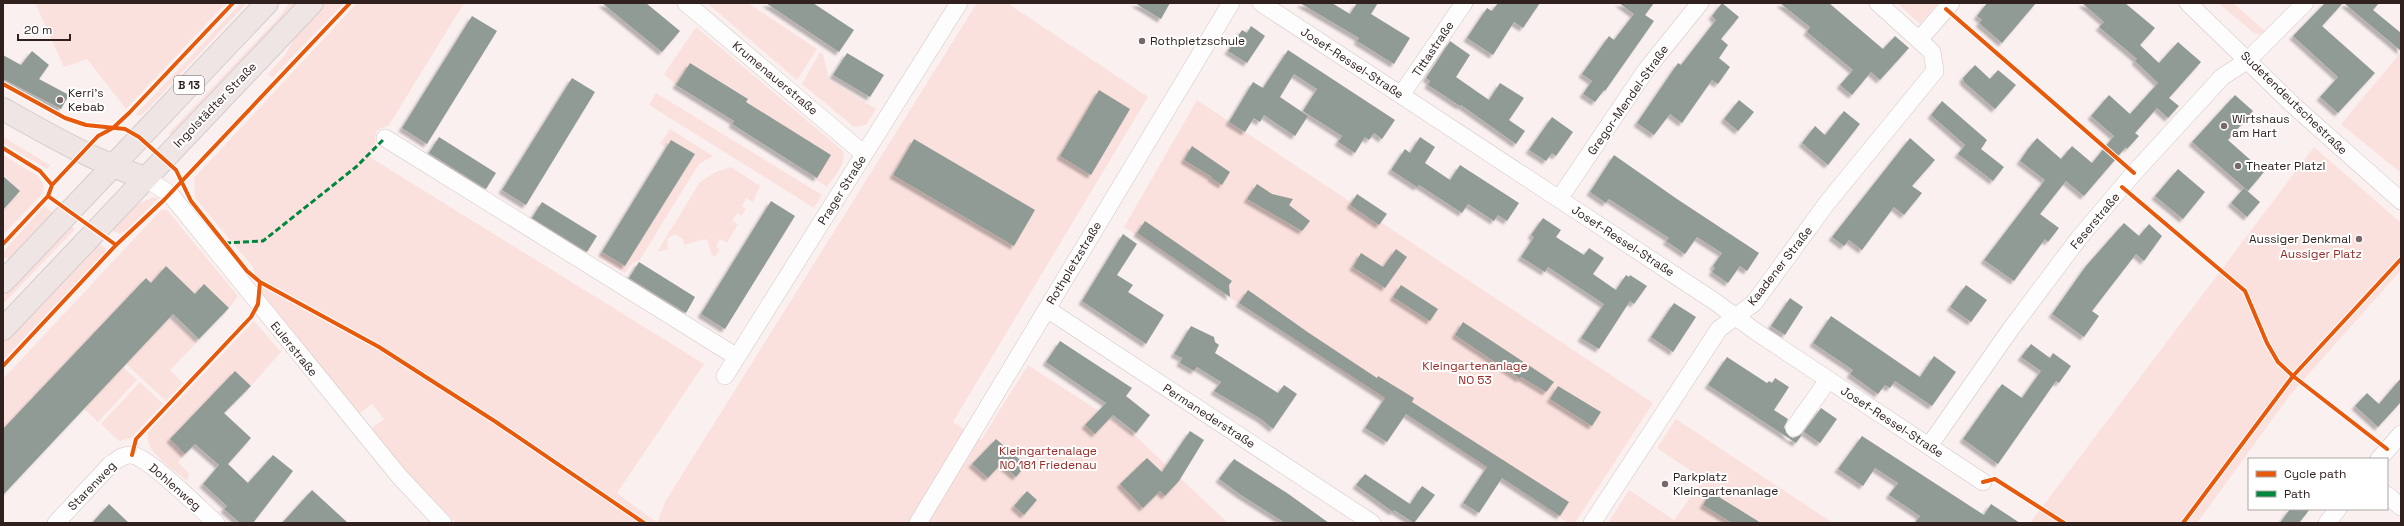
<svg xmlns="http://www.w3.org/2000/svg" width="2404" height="526" viewBox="0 0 2404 526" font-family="'Space Grotesk',sans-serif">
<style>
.green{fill:#fbe1dd}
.building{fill:#919b95;filter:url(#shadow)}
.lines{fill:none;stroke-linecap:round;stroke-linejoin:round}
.minor-casing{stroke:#d2c6c5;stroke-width:18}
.major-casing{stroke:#d4cdcd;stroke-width:24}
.minor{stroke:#fefdfd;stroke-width:17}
.major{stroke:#eee5e4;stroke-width:22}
.quiet{stroke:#00873e;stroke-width:3;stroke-dasharray:6 3;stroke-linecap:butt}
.cycleway-casing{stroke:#fff;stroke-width:6}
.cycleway{stroke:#e8590c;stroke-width:4}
.poi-dot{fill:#776968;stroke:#fff;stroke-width:1.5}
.labels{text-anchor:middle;stroke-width:4;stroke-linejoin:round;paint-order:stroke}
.shield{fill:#fff;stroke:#6e6462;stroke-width:1}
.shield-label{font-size:11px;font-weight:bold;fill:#30211f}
.poi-label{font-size:12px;fill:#30211f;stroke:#fff;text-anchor:start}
.street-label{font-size:12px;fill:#30211f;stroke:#fff}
.park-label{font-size:12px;fill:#982b27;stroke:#fff}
</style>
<defs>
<filter id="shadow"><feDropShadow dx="-3.5" dy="3.5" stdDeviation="1" flood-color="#0004"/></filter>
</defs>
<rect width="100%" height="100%" fill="#faf0ef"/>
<path class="green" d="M35 3H226L126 109 87 59 64 67Z
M241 3H247L143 114 139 116 136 114Z
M289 3H300L173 137 169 133 281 15Z
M324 3H344L272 78 268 74 285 55 299 30Z
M357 3H464L389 125 376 131 375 143 368 156 704 364 617 493 657 523 665 502 977 3H1007L1148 97 953 422 981 440 1028 365 1131 432 1228 523H456L399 464 372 428 384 419 372 404 359 414 262 298 253 267 195 198 194 178Z
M707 3H748L817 49 797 80Z
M1897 3H1938L1920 24Z
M2218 3H2233L2265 31 2260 34 2254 33Z
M696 27 843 151C847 163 834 177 827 187L816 180 817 178 746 102 748 99 690 63 676 85 664 74Z
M820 52 823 54 829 80 876 109 866 125 854 127 802 84Z
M2401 52V173L2341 124Z
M656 93 822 195 814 208 649 105Z
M1197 100 1653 403 1575 523H1568L1124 227Z
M670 129 713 156 699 164 639 261 633 263 625 273 598 257 602 252 625 266 695 154 671 140 666 147 660 144Z
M3 137 50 165 47 169 3 143Z
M2314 147 2401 223V270L2290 395 2197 523H2030Z
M3 155 38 176 44 186 42 194 3 235V211L20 192 3 174Z
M731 167 760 186 753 202 746 198 742 206 746 209 741 216 737 213 732 221 738 224 727 243 720 239 716 247 720 249 715 257 711 254 708 242 705 239 684 245 683 239 675 234 667 239 668 249 657 252 700 182 716 172Z
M153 197 159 198 125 232 120 234 110 230 134 206Z
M44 206 56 215 13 260 3 258V252Z
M162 209 167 210 238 296 229 308 204 285 195 294 166 266 151 283 146 278 3 429V379Z
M71 226 75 229 3 304V297Z
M97 242 107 250 3 360V341Z
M170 317 197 342 170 370 183 383 166 401 126 364Z
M254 321 281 352 251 386 235 371 170 439 185 454 178 462 189 474 187 481C174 469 143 452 148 432Z
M123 367 137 380 98 422 84 409Z
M140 382 163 404 131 438 119 441 101 424Z
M1676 419 1833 523H1608L1629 490 1674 520 1703 479 1657 448Z"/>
<path class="building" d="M602 3H646L680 31 662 52Z
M766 3H813L854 30 839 52Z
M1135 3H1170L1161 19Z
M1300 3H1332L1350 14 1357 3H1378L1371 14 1410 38 1394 64 1357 41 1359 38Z
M1498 3H1540L1523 28 1514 22 1493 55 1467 38 1487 8 1492 11Z
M1619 3H1654L1645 15 1654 21 1605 91 1604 90 1595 102 1583 94 1592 81 1582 74 1609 36 1614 40 1634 14Z
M1722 3 1739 17 1721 39 1728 45 1719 58 1730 67 1718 84 1712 80 1682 123 1670 114 1654 135 1637 123 1678 63 1681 65 1716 20 1712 16Z
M1780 3H1829L1883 49 1895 36 1909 48 1880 80 1871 72 1852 95 1840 85 1853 70 1807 32 1810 27Z
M1987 3H2036L2002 43 1979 23 1982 20 1977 16Z
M2082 3H2125L2155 28 2140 45 2159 63 2178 42 2201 62 2169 98 2179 106 2168 118 2157 108 2135 133 2139 136 2127 149 2126 147 2084 196 2066 181 2040 214 2059 228 2048 242 2045 239 2014 281 1984 260 2045 180 2020 161 2028 149 2037 138 2061 159 2072 146 2092 163 2114 136 2091 116 2109 95 2130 114 2158 83 2135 61 2137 59 2099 27 2104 22Z
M2325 3H2343L2322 26 2375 73 2338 113 2320 97 2338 77 2293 36Z
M2344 3H2379L2373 10 2401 33V51Z
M472 16 497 31 427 144 402 128Z
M1251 26 1265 36 1247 63 1228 51 1242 30 1247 33Z
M1450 41 1470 55 1456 77 1489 100 1500 83 1524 98 1509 120 1525 131 1516 144 1461 105 1460 106 1428 85 1430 81 1426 78Z
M1288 50 1395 120 1382 139 1374 133 1369 140 1365 137 1355 153 1338 142 1342 136 1303 111 1317 89 1294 74 1280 97 1308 116 1295 136 1264 115 1260 122 1254 118 1245 132 1229 122 1253 82 1263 88Z
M32 51 49 65 39 79 69 95 61 109 3 79V55L21 65Z
M847 53 884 75 870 97 833 75Z
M690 63 748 99 746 102 831 155 817 178 732 124 734 121 676 85Z
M1975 65 1990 79 1998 70 2016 85 1995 109 1964 82 1963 78Z
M572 78 595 92 526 205 502 190Z
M1099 90 1130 109 1091 175 1060 156Z
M2235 95 2253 111 2228 140 2264 172 2248 191 2192 142Z
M1739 100 1754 112 1738 131 1724 119Z
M1942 101 1987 140 1981 149 2004 167 1993 181 1958 154 1965 145 1931 115Z
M1844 111 1860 124 1828 165 1802 143 1815 126 1825 135Z
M1552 117 1573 132 1556 156 1552 153 1546 161 1529 150Z
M439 137 496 173 486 189 429 153Z
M1420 137 1435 147 1425 163 1450 180 1460 165 1519 203 1507 221 1498 215 1494 221 1468 204 1462 213 1419 185 1417 187 1391 170 1405 149 1410 153Z
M1910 138 1935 160 1912 186 1922 193 1904 215 1894 207 1862 250 1849 240 1844 246 1832 237Z
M914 139 1035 210 1014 246 893 175Z
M671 140 695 154 625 266 602 252Z
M1192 146 1230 172 1222 185 1211 178 1212 177 1184 160Z
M1614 155 1677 199 1759 253 1747 271 1740 266 1728 283 1712 272 1715 268 1713 266 1722 253 1697 237 1685 254 1666 241 1669 238 1609 199 1606 203 1590 192Z
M2178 169 2205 192 2183 219 2155 196Z
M3 176 20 191 3 210Z
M1257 184 1272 194 1293 199 1289 205 1310 221 1302 231 1247 199Z
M2244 188 2260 202 2247 217 2231 203Z
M1357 194 1387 214 1379 225 1350 205Z
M771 201 795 216 725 329 701 314Z
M542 202 597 236 587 252 532 218Z
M1543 218 1561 230 1556 237 1584 255 1589 248 1604 258 1593 274 1616 290 1626 275 1629 277 1630 275 1647 286 1634 304 1630 301 1599 349 1581 338 1604 304 1548 267 1545 272 1521 257 1534 237 1531 235Z
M1145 221 1232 281 1229 285 1230 297 1137 233Z
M2124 223 2139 236 2149 224 2162 236 2144 261 2136 254 2092 311 2099 316 2084 337 2052 314 2086 266Z
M1123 234 1137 244 1117 275 1133 285 1128 292 1164 315 1146 344 1082 301Z
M1396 249 1407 257 1385 288 1353 267 1361 253 1383 267Z
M639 262 695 297 686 313 629 278Z
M166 266 195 294 204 284 229 308 199 339 173 314 3 495V429L146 278 151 283Z
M1401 285 1438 309 1430 321 1393 297Z
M1966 285 1987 300 1971 322 1950 307Z
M1248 290 1309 333 1377 378 1378 376 1414 398 1412 402 1569 502 1560 516 1502 478 1479 513 1463 503 1487 467 1406 414 1387 442 1365 428 1385 398 1239 303Z
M1790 298 1803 307 1785 335 1771 326Z
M1674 303 1696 317 1673 352 1651 337Z
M1831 316 1920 377 1934 356 1956 372 1932 406 1895 381 1890 388 1885 385 1878 394 1850 374 1853 370 1813 343Z
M1463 322 1554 382 1546 392 1521 377 1520 379 1455 335Z
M1191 326 1214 337 1215 342 1219 345 1215 353 1278 393 1284 385 1297 394 1273 429 1261 419 1214 391 1221 382 1197 367 1194 371 1180 363 1182 358 1174 354Z
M1060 341 1132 388 1126 396 1150 415 1136 433 1113 415 1095 434 1085 425 1106 403 1046 362Z
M2031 344 2050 358 2053 353 2071 366 2059 383 2056 381 1998 464 1963 439 2002 384 2022 398 2041 371 2021 357Z
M1727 357 1767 383 1769 381 1772 383 1775 378 1789 387 1774 410 1788 419 1784 427 1789 436 1793 438 1802 434 1821 408 1837 419 1820 443 1804 432 1796 443 1708 385Z
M235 371 251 386 224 413 251 438 228 464 248 483 273 455 293 471 253 523H240L224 509 227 506 203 484 219 465 195 444 185 454 170 439Z
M2401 378V402L2378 427 2355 406 2367 393 2379 404Z
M1558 386 1601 412 1592 426 1550 399Z
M1190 431 1204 440 1179 481 1165 496 1160 491 1143 508 1120 484 1147 458 1162 472Z
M1862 436 1984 515 1991 504 2020 523H1915L1920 516 1889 495 1898 483 1875 468 1863 486 1838 469Z
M996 439 1026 465 1016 477 1001 464 988 478 972 464Z
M1234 459 1287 493 1329 523H1285L1241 495 1219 479Z
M1365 474 1410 504 1422 486 1435 495 1414 523 1394 510 1393 512 1356 485Z
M312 490 348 523H282Z
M1027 491 1037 500 1024 515 1014 506Z
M1711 492 1761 523H1732L1703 505Z
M109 504 129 523H92Z
M2290 509H2310L2299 523H2280Z"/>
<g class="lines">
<defs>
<path id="minor" d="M686 3 864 154
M1261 3 1714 301 1755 331 1983 482
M2188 3 2293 105 2401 201
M1919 40 1951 3
M1401 95 1464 3
M385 138 737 357
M145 178 170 194 399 476 443 523
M1559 199 1646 70 1700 3
M1047 309 1372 523
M725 376 959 3
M1794 428 1828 380
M1929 446 2010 330 2079 238 2134 173 2222 77 2248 60 2305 3
M2379 459 2401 434
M2387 495 2401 507
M56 523 110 465C117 460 123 454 132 455 150 458 200 509 216 523
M918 523 1231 3
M1592 523 1719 329 1754 303 1827 203 1935 71 1932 52 1878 3
M2327 523 2338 509"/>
<path id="major" d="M3 109C49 135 94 161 145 178
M3 282 267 3
M3 329 312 3"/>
</defs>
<use href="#minor" class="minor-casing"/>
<use href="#major" class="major-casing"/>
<use href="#minor" class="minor"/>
<use href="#major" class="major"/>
<path class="quiet" d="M225 243 263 241 356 167 385 138"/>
<defs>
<path id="cycleway" d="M1946 9 2134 173
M3 84 65 118 86 125 125 129 139 137 176 170 191 201 247 271 260 282 379 347 496 422 644 523
M3 148 40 171 52 185
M2122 187 2245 291 2267 343 2278 362 2293 376 2387 449
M48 196 116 245
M3 244 48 196 52 185 98 136 113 128 129 113 233 3
M3 366 116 245 164 200 350 3
M132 455 136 439 251 317 258 304 260 282
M1983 482 1995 479 2064 523
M2183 523 2293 376 2401 259"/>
</defs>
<use href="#cycleway" class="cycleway-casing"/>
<use href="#cycleway" class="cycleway"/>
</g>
<g class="poi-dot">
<circle cx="1142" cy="41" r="4"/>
<circle cx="60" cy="100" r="4"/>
<circle cx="2224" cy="126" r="4"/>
<circle cx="2238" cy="166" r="4"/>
<circle cx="2359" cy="239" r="4"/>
<circle cx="1665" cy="484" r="4"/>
</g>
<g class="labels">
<rect class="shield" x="174" y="76" width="30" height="18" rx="3"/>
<g class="shield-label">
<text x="189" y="89">B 13</text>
</g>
<g class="poi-label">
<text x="1150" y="45">Rothpletzschule</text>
<text x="68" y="97">Kerri's<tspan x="68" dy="14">Kebab</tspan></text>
<text x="2232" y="123">Wirtshaus<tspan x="2232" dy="14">am Hart</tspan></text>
<text x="2246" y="170">Theater Platzl</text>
<text x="2351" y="243" text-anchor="end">Aussiger Denkmal</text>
<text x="1673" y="481">Parkplatz<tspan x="1673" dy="14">Kleingartenanlage</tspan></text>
</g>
<g class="street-label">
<text transform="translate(1433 49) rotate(-56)" y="4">Tittastraße</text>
<text transform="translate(1352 63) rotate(33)" y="4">Josef-Ressel-Straße</text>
<text transform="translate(775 78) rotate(40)" y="4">Krumenauerstraße</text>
<text transform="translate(1628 100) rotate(-55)" y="4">Gregor-Mendel-Straße</text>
<text transform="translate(2294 103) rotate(44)" y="4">Sudetendeutschestraße</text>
<text transform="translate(215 105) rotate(-46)" y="4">Ingolstädter Straße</text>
<text transform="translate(842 190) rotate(-58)" y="4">Prager Straße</text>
<text transform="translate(2095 221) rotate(-50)" y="4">Feserstraße</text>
<text transform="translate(1623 241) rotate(33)" y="4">Josef-Ressel-Straße</text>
<text transform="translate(1074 263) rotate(-59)" y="4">Rothpletzstraße</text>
<text transform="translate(1780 266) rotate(-52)" y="4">Kaadener Straße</text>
<text transform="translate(294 349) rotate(51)" y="4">Eulerstraße</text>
<text transform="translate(1209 416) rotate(33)" y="4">Permanederstraße</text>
<text transform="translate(1892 422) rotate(33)" y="4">Josef-Ressel-Straße</text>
<text transform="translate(92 486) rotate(-46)" y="4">Starenweg</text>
<text transform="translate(175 487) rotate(41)" y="4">Dohlenweg</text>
</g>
<g class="park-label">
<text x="2321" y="258">Aussiger Platz</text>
<text x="1475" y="370">Kleingartenanlage<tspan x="1475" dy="14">NO 53</tspan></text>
<text x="1048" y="455">Kleingartenalage<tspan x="1048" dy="14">NO 181 Friedenau</tspan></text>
</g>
</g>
<rect width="2404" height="526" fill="none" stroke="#30211f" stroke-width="8"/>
<rect x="2248" y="458" width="140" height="52" fill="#ffffff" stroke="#aca6a5"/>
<rect x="2256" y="471" width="20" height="6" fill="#e8590c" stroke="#aca6a5"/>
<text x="2284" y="478" font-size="12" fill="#30211f">Cycle path</text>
<rect x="2256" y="491" width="20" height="6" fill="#00873e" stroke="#aca6a5"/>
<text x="2284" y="498" font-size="12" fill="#30211f">Path</text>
<path d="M18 34v6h52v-6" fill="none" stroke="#30211f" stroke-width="2"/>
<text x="24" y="34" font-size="12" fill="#30211f" stroke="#ffffff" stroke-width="3" paint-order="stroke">20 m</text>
</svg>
